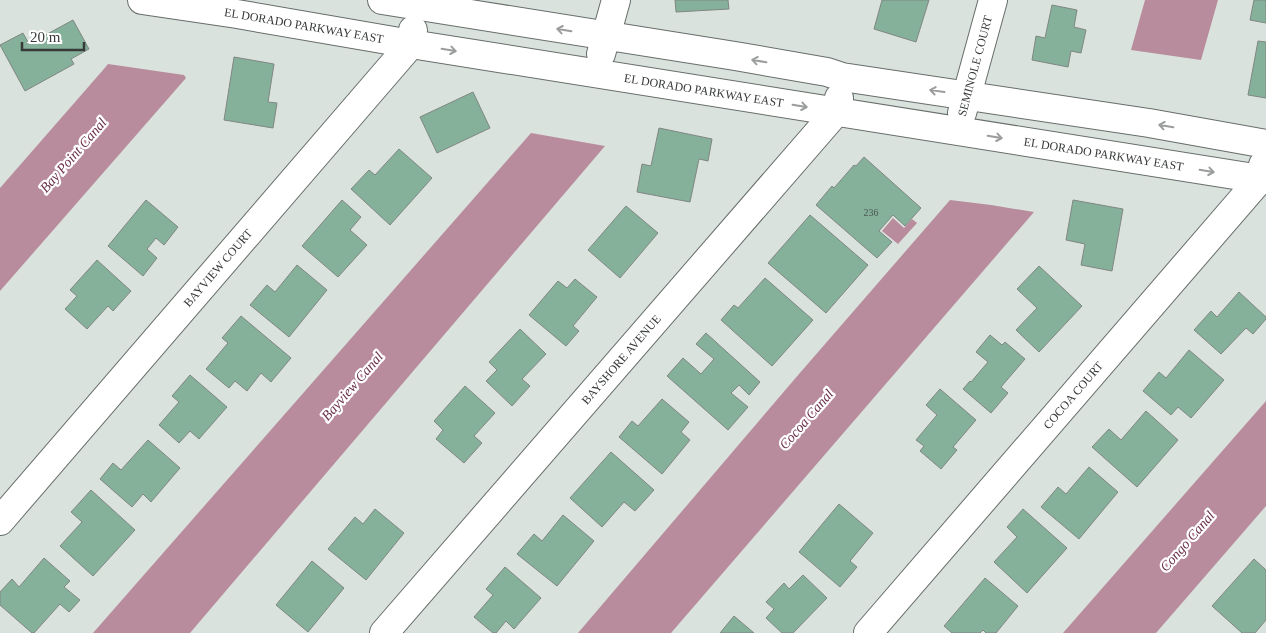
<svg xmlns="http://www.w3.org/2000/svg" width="1266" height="633" viewBox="0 0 1266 633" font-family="'Times New Roman',serif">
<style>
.water{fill:#b88c9c}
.building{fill:#85b09a;stroke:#808783}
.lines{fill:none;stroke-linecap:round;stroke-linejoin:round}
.minor-casing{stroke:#676d6a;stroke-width:30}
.minor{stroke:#fff;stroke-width:28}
.oneway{stroke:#9b9c9c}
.labels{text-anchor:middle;stroke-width:4.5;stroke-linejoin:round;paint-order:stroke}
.number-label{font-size:10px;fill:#4a5851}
.street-label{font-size:12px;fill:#373a39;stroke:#fff}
.water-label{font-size:14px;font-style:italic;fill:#692f48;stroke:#fff}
</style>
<rect width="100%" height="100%" fill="#dae2de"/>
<path class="water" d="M1145 0H1218L1201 60 1131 50Z
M108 64 184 75 186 78 0 291V188L103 70Z
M531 133 605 146 190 633H93Z
M950 200 991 205 1034 212 671 633H578L799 374Z
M893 218 904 228 912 219 917 223 898 244 882 231Z
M1266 401V506L1156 633H1063Z"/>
<path class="building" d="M675 0H728L729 9 676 12Z
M882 0H929L916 42 874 29Z
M1254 0H1266V23L1250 20Z
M1052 5 1077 10 1074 27 1086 30 1081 53 1071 51 1068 67 1032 60 1036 36 1045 38Z
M73 20 89 49 71 59 74 64 25 91 0 45 23 33 29 44Z
M1258 41 1266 42V98L1248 95Z
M234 57 274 64 268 102 277 103 273 128 224 120Z
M473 92 490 128 437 153 420 117Z
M659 128 712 139 708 161 699 159 690 202 637 192 642 164 651 166Z
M399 149 432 178 390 225 351 189 369 170 375 175Z
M864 157 921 208 905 226 893 215 879 231 892 242 877 258 816 205 832 186 834 188 854 165 856 166Z
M146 200 178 227 164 245 156 238 147 249 157 258 143 276 108 246Z
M342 200 361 217 350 230 367 245 338 277 302 246Z
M1073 200 1123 209 1112 271 1081 265 1085 244 1066 240Z
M626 206 658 233 620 278 588 250Z
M810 215 868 265 826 313 768 263Z
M97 260 131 291 113 311 108 306 87 329 65 309 77 296 70 290Z
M297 265 327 290 289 337 250 305 267 285 275 292Z
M1039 266 1082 306 1039 352 1016 330 1037 308 1017 289Z
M765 278 813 320 772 366 721 320 734 305 738 308Z
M575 279 597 297 573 326 579 331 566 346 529 315 558 281 567 288Z
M1239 292 1266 317V319L1253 334 1246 328 1221 354 1194 330 1211 311 1217 317Z
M241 316 291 358 271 382 261 373 247 391 235 381 229 388 206 369 228 343 222 338Z
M520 329 546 354 522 379 530 386 512 406 486 381 497 370 489 362Z
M706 333 760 382 749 395 739 385 731 393 748 407 728 430 667 376 683 358 701 374 714 359 696 344Z
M990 335 1002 345 1005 342 1025 359 1001 387 1008 393 991 413 963 389 970 381 971 382 988 362 976 352Z
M1189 350 1224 380 1191 418 1178 407 1171 415 1143 391 1159 372 1166 378Z
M190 375 227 407 199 439 190 431 179 443 159 425 179 402 172 396Z
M465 386 495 413 474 436 482 443 464 463 436 439 443 430 434 421Z
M940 389 976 420 953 447 957 450 941 469 920 451 924 446 916 440 937 415 926 405Z
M662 399 689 422 681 432 690 440 662 474 619 437 632 421 638 426Z
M1146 411 1178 440 1137 487 1092 447 1109 429 1121 440Z
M148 440 180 468 151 502 143 494 132 507 100 479 113 463 121 470Z
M611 452 654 490 635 511 624 502 602 527 570 498Z
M1089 467 1118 492 1079 539 1041 507 1058 487 1066 494Z
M91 490 135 530 93 576 60 546 82 522 71 512Z
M839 504 873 533 850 561 857 567 840 587 799 552Z
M375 509 404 533 366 580 328 549 355 517 363 524Z
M1023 509 1067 548 1027 593 994 562 1017 537 1007 527Z
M563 515 594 541 557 586 517 554 534 534 542 541Z
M44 558 70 581 64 587 80 600 69 612 60 604 34 633H32L0 605V592L12 579 19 587Z
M1254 559 1266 570V620L1255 633H1242L1212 606Z
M312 561 344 588 308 632 276 605Z
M505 567 541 598 514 629 506 621 496 633H493L474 617 493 595 486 589Z
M803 575 827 598 793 633H782L766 618 774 609 766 602 784 583 789 589Z
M985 578 1018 606 996 633H986L983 630 980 633H952L944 626Z
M734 616 754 633H720Z"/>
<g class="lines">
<defs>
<g id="minor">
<path id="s1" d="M142 0 237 14 411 44 1266 180"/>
<path d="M382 0 735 56 827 72 842 77 1149 123 1266 144"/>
<path d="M601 54 616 0"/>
<path d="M962 113 993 0"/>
<path id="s2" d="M0 521 411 44 413 30"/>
<path id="s3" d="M384 633 836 112 839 98"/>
<path id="s4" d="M868 633 1260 179 1263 165"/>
</g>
</defs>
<use href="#minor" class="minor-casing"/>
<use href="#minor" class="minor"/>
</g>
<defs><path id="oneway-shaft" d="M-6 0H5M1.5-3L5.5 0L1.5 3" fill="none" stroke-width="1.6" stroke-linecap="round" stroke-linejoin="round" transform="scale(1.25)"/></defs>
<g class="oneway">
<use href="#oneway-shaft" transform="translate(564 30) rotate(-171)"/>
<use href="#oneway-shaft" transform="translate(449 50) rotate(9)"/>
<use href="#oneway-shaft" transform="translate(759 61) rotate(-170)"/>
<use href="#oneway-shaft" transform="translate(937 91) rotate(-172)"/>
<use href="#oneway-shaft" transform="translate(800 106) rotate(9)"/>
<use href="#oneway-shaft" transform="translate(1166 126) rotate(-170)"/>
<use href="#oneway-shaft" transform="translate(995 137) rotate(9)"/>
<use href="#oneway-shaft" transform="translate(1207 171) rotate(9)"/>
</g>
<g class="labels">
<g class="number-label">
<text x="871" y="216">236</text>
</g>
<g class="street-label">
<text dy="4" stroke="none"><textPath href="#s1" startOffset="164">EL DORADO PARKWAY EAST</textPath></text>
<text transform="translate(975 66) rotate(-75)" y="4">SEMINOLE COURT</text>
<text dy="4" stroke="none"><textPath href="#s1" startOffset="569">EL DORADO PARKWAY EAST</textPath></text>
<text dy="4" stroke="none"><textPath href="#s1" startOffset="974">EL DORADO PARKWAY EAST</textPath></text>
<text dy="4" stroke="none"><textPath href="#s2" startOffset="334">BAYVIEW COURT</textPath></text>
<text dy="4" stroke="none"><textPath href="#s3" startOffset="362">BAYSHORE AVENUE</textPath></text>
<text dy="4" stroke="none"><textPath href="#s4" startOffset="314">COCOA COURT</textPath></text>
</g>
<g class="water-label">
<text transform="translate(73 155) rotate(-49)" y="5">Bay Point Canal</text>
<text transform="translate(352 386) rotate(-49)" y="5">Bayview Canal</text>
<text transform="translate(806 419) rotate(-49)" y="5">Cocoa Canal</text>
<text transform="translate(1187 541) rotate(-49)" y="5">Congo Canal</text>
</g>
</g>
<path d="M22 42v8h62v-8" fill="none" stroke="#373a39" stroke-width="2.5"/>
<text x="30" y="42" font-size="15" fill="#373a39" stroke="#ffffff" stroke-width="4" paint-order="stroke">20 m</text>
</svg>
